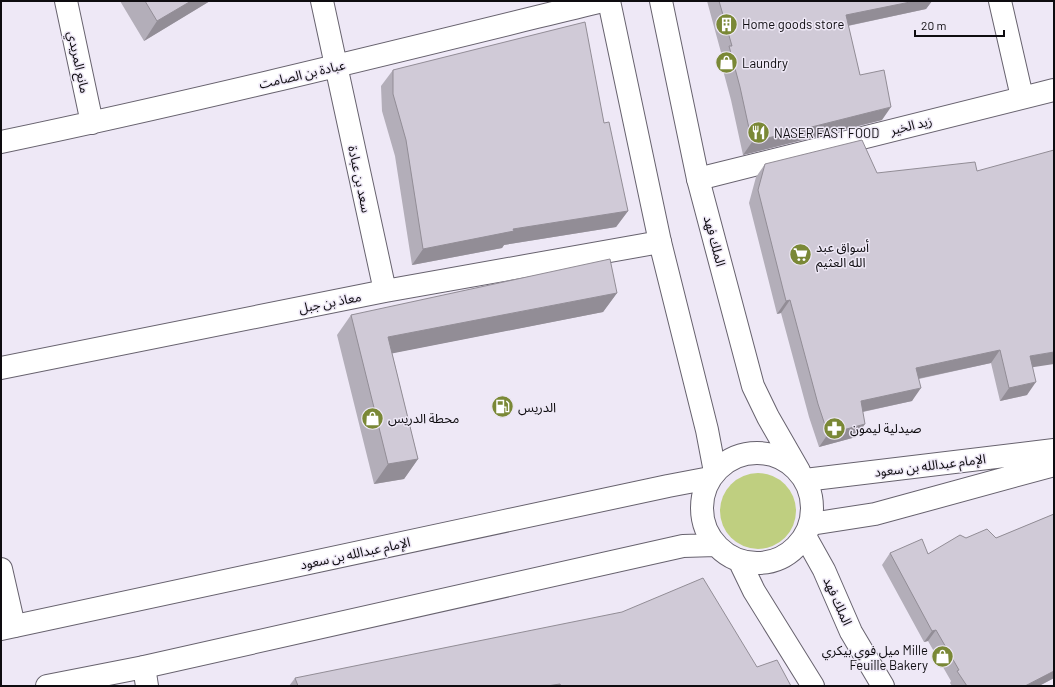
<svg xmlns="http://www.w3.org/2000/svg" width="1055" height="687" viewBox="0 0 1055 687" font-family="Barlow,'Noto Sans Arabic',sans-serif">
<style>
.green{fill:#bfcf80}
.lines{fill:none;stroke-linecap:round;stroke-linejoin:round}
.minor-casing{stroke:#67626e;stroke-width:24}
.tertiary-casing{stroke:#67626e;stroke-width:24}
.minor{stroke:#fff;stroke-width:22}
.tertiary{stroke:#fff;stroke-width:22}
.wall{fill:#b3aeb9}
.shaded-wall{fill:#928d96}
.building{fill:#d0cad7;stroke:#928d96}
.labels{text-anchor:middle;stroke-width:3;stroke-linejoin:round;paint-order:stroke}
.poi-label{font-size:13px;fill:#0e0c10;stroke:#eee8f6;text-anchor:start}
.street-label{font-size:13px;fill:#0e0c10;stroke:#eee8f6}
</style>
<rect width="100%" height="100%" fill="#eee8f6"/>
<path class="green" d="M720 511a38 38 0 1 1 76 0a38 38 0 1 1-76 0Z"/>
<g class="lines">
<defs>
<path id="minor" d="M66 1 92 123
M322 1 385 291
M1000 1 1022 97
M1 142C202 100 402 50 602 1
M698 179 1054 90
M1 368 385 291 660 242
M805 480 1054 450
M811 524 875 514 1054 465
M1 569 14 626
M144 667 147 686"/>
<path id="tertiary" d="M609 1 660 242 707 430 715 472
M661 1 698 179 753 386 768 417 799 471
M702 508a55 55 0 1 1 110 0a55 55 0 1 1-110 0Z
M805 536 824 570 851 632 883 686
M739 560 754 591 813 686
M1 629 668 486 710 478
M47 686 144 667 683 546 716 545"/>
</defs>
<use href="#minor" class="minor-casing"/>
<use href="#tertiary" class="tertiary-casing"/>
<use href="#minor" class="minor"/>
<use href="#tertiary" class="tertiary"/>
</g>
<path class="wall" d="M120 1H210L144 41Z
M707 1H932L926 9 848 26 860 75 882 120 743 155 731 100 720 59 722 56Z
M393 70 604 123 628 211 616 227 504 245 502 248 412 265 395 156 382 111 381 86Z
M765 164 877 173 1032 367 1027 395 1000 401 991 363 919 379 912 401 863 412 856 437 819 447 809 417 781 313 777 314 749 203 756 177Z
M617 293 603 312 392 353 418 459 404 479 374 484 337 335 351 315Z
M1054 514V678L1039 686H952L950 683 951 681 928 641 924 642 882 565 890 553 928 554 966 538H996Z
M757 667 791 686H289L295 678Z"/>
<path class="shaded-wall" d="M191 1H210L144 41 157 21Z
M915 1H932L926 9 837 28 846 15Z
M891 107 882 120 743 155 752 142Z
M628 211 616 227 504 245 502 248 412 265 423 249 513 229Z
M617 293 603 312 374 357 388 337Z
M790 300 781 313 777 314 786 301Z
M1000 350 991 363 907 381 916 368Z
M1054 352V364L1021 369 1030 356Z
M1036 382 1027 395 1000 401 1009 388Z
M921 388 912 401 852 414 861 401Z
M865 424 856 437 819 447 828 434Z
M418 459 404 479 374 484 388 464Z
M936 630 928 641 924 642 932 631Z
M1054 671V678L1039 686H1025Z
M560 684 559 686H547Z"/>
<path class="building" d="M145 1H191L157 21Z
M719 1H915L846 15 860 75 884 70 891 107 752 142 740 87 729 46H732Z
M585 22 604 123 609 122 628 211 513 229 514 231 423 249 406 140 393 94V70Z
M862 140 877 173 975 162 977 171 1054 150V352L1030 356 1036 382 1009 388 1000 350 916 368 921 388 861 401 865 424 828 434 818 404 790 300 786 301 758 190 765 164Z
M610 259 617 293 388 337 418 459 388 464 351 315Z
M1054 514V671L1025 686H967L957 671 959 670 936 630 932 631 890 553 922 539 928 554 960 535 966 538 987 529 996 538Z
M703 578 757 667 777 660 791 686H561L560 684 547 686H298L295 678 622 612Z"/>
<defs>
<symbol id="building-disc" viewBox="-11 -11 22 22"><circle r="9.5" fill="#7a8836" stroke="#eee8f6"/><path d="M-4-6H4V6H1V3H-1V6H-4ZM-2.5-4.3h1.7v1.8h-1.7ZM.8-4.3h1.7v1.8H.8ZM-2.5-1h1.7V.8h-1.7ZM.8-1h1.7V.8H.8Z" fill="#fff"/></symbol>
<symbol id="shop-disc" viewBox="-11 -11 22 22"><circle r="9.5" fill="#7a8836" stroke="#eee8f6"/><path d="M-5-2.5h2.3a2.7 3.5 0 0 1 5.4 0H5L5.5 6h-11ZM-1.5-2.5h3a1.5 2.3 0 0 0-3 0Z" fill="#fff"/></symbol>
<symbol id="restaurant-disc" viewBox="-11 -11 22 22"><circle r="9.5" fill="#7a8836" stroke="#eee8f6"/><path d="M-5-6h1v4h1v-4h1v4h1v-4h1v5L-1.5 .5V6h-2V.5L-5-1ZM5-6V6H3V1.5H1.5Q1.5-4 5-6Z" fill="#fff"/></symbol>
<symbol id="supermarket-disc" viewBox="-11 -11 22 22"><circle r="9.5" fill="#7a8836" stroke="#eee8f6"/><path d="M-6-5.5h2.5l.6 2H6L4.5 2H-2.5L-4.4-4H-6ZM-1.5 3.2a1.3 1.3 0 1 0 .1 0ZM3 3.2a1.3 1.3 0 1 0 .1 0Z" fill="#fff"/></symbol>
<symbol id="fuel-disc" viewBox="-11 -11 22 22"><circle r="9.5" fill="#7a8836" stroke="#eee8f6"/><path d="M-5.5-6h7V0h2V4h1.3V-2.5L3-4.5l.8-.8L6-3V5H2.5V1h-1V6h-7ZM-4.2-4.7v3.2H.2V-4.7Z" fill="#fff"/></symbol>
<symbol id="pharmacy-disc" viewBox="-11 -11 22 22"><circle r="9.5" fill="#7a8836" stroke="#eee8f6"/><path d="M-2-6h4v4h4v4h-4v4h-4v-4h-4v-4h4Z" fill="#fff"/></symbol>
</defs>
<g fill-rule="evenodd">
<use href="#building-disc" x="714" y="12" width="25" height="25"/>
<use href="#shop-disc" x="714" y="50" width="25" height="25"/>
<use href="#restaurant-disc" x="746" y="120" width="25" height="25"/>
<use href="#supermarket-disc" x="788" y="242" width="25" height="25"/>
<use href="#fuel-disc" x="490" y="394" width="25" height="25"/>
<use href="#shop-disc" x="360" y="406" width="25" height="25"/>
<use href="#pharmacy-disc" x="822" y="416" width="25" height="25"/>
<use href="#shop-disc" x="930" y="644" width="25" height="25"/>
</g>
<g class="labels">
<g class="poi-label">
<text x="742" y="29">Home goods store</text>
<text x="742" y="68">Laundry</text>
<text x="774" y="138">NASER FAST FOOD</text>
<text x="816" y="252">أسواق عبد<tspan x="816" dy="15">الله العثيم</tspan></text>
<text x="518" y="412">الدريس</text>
<text x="388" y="423">محطة الدريس</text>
<text x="850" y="433">صيدلية ليمون</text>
<text x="928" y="655" text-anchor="end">ميل فوي بيكري Mille<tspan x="928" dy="15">Feuille Bakery</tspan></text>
</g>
<g class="street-label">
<text transform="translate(79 62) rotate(78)" y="5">مانع المريدي</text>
<text transform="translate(302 74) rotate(-13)" y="5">عبادة بن الصامت</text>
<text transform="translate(911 125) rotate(-14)" y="5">زيد الخير</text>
<text transform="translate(360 179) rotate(78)" y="5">سعد بن عبادة</text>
<text transform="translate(715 241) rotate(75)" y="5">الملك فهد</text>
<text transform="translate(330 302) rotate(-11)" y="5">معاذ بن جبل</text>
<text transform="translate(930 465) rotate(-7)" y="5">الإمام عبدالله بن سعود</text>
<text transform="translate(355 553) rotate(-12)" y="5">الإمام عبدالله بن سعود</text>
<text transform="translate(838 601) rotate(66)" y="5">الملك فهد</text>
</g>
</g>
<rect width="1055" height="687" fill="none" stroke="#0e0c10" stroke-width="4"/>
<path d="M915 30v6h89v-6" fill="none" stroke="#0e0c10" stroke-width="2"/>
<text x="921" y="30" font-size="12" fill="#0e0c10" stroke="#eee8f6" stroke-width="3" paint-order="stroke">20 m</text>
</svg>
